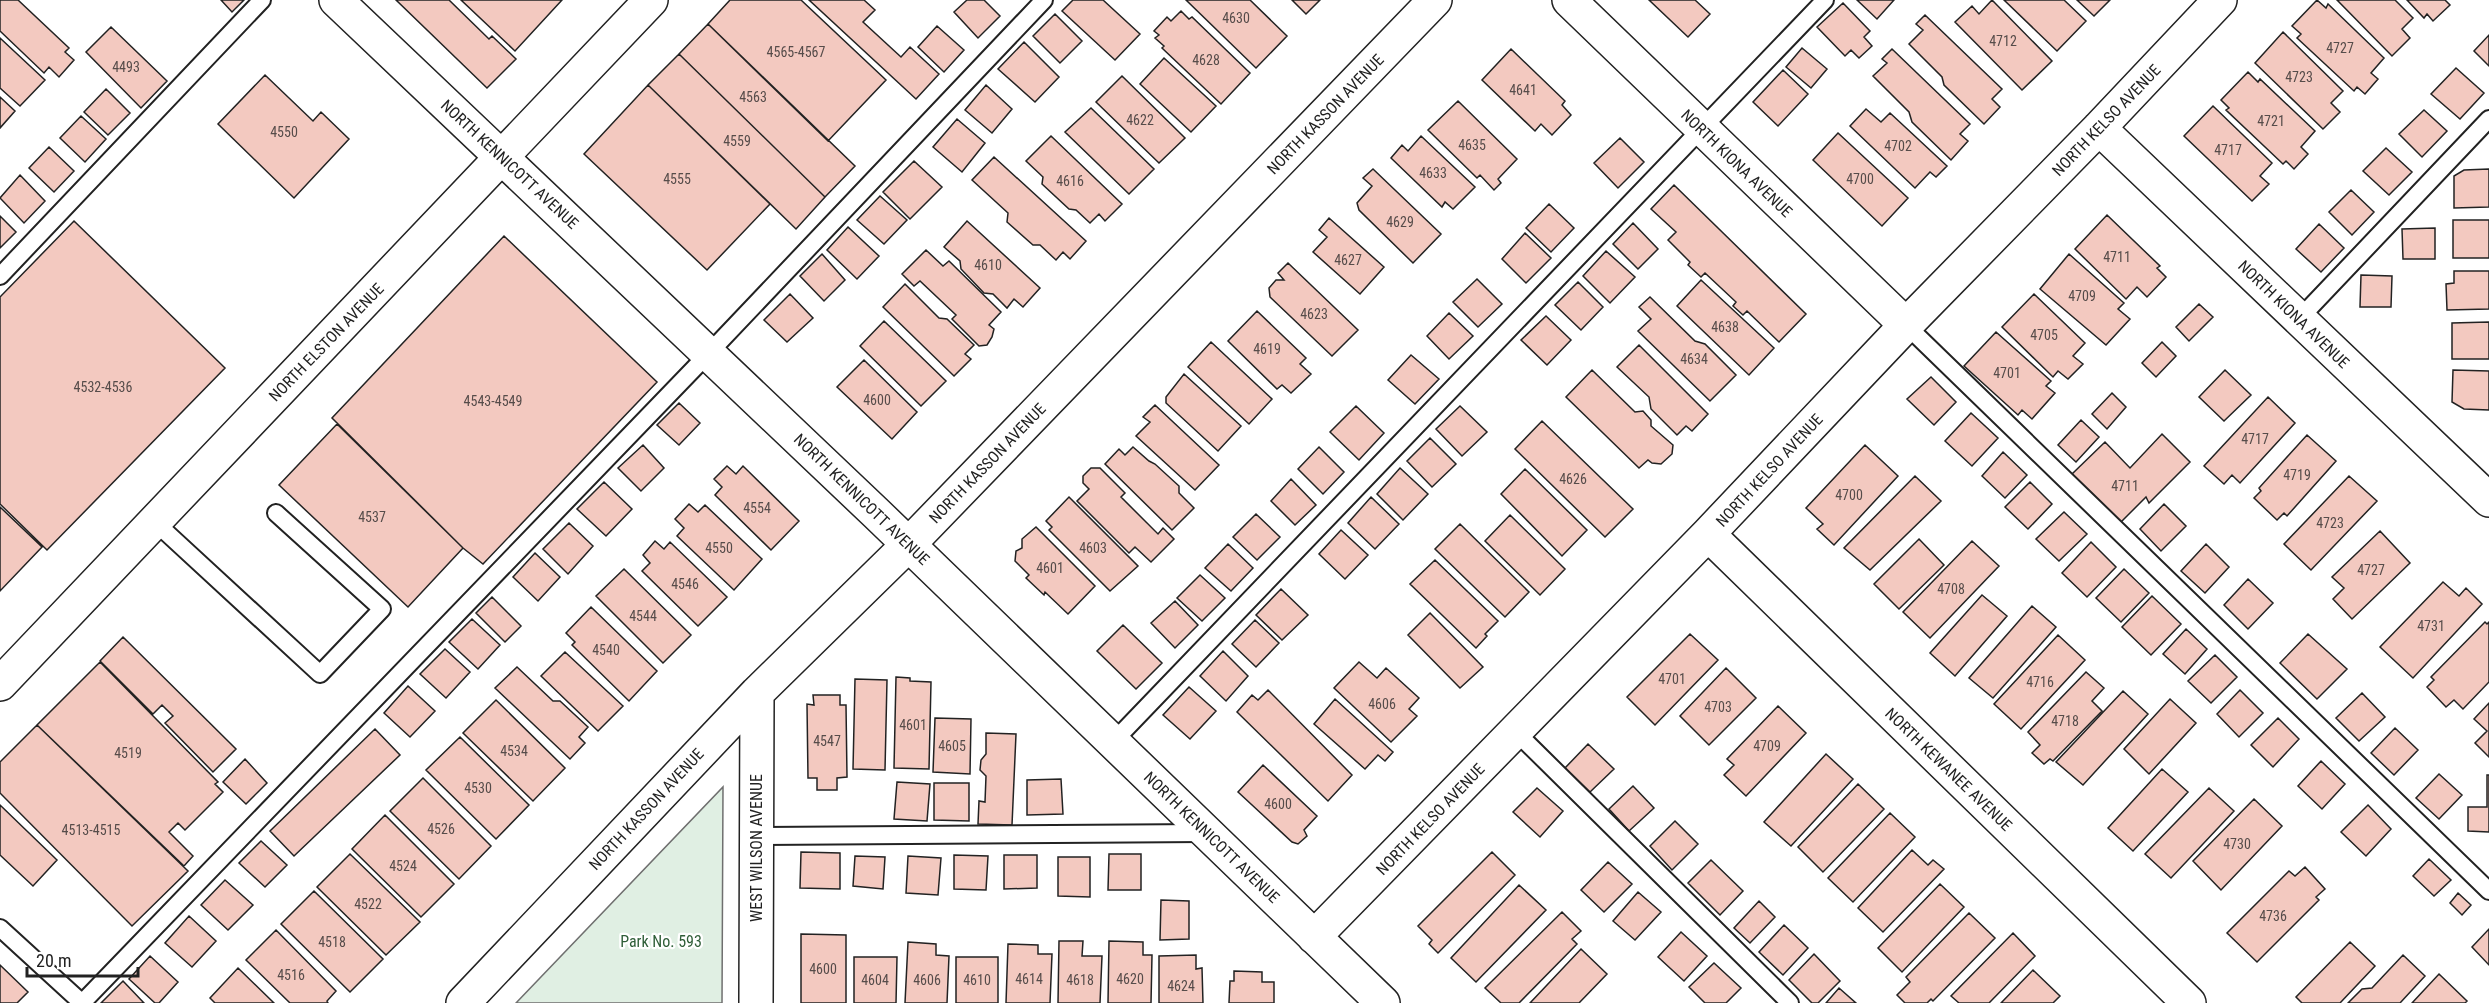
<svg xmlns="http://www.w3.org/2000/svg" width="2489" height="1003" viewBox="0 0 2489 1003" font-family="'Roboto Condensed',sans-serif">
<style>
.green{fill:#e0efe3;stroke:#6f6f6f;stroke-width:1.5}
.building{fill:#f3c9c0;stroke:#222;stroke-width:1.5}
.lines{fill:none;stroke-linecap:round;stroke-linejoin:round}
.service-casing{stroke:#222;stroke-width:20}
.minor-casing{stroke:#222;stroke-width:36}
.secondary-casing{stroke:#222;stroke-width:36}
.service{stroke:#fff;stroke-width:16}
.minor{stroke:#fff;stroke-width:33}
.secondary{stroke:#fff;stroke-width:33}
.labels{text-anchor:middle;stroke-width:4.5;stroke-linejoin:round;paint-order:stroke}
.number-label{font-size:14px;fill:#564c4a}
.street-label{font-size:16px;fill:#222;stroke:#fff}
.park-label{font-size:16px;fill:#2f5e38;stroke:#fff}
</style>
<rect width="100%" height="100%" fill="#fff"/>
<path class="green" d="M723 787 722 1003H516Z"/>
<path class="building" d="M0 0H18L69 48 65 52 74 60 59 77 49 67 44 73 0 31Z
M221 0H244L232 12Z
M396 0H449L489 39 492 36 516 59 487 88Z
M461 0H562L515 51Z
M730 0H801L886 80 828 141 708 24Z
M809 0H864L875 10 863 22 901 57 910 47 939 74 916 99Z
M967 0H984L1000 16 978 38 954 12Z
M1073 0H1103L1140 34 1115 60 1062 11Z
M1186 0H1250L1287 36 1256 68Z
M1292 0H1320L1306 14Z
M1649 0H1695L1710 14 1688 37Z
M1857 0H1894L1877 19Z
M1992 0 2052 61 2022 90 1955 22 1972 6 1979 14Z
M2004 0H2064L2086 21 2057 51Z
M2077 0H2110L2094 16Z
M2317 0 2326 8 2328 4 2384 58 2371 73 2378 79 2365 94 2357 87 2354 91 2297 38 2301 34 2292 26Z
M2337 0H2395L2413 18 2402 29 2410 38 2392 56Z
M2407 0H2445L2450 5 2433 21 2427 14 2424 18Z
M1843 3 1870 31 1864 37 1872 46 1859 58 1851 50 1845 56 1817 27Z
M1181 11 1189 19 1192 17 1250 73 1221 104 1162 48 1164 46 1155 38 1159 35 1154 31 1167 17 1171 21Z
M1055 14 1082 41 1060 63 1033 36Z
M1925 15 2002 89 1992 99 2000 107 1984 124 1944 85 1942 77 1909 44 1923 30 1916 24Z
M708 24 855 166 825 197 679 54Z
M937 26 964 50 944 72 918 47Z
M111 27 167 81 141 108 86 52Z
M2283 32 2343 91 2331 103 2340 112 2323 129 2255 63Z
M2489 35V66L2474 51Z
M0 38 45 80 20 106 0 88Z
M1024 42 1059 77 1035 102 998 69Z
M1802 48 1827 69 1811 88 1786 67Z
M1511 49 1565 101 1562 105 1571 115 1552 135 1541 124 1535 131 1482 80Z
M1892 49 1970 124 1960 134 1968 141 1951 160 1912 122 1909 112 1873 76 1887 63 1882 59Z
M679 54 825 197 796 229 648 85Z
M1164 58 1216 106 1191 132 1140 84Z
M2456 68 2484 93 2460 119 2431 94Z
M1783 70 1808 94 1778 126 1753 102Z
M2248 72 2258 82 2260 79 2315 131 2301 147 2308 154 2294 169 2286 161 2283 164 2226 110 2229 108 2221 100Z
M265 75 313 121 321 112 349 139 294 198 218 124Z
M1122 76 1185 138 1159 163 1096 102Z
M648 85 770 204 707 270 584 154Z
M986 85 1012 109 992 133 965 110Z
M106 89 130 113 108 135 84 112Z
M0 97 15 111 0 128Z
M1458 101 1517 159 1498 179 1501 183 1494 190 1480 175 1477 178 1428 130Z
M2213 106 2272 163 2260 176 2269 184 2252 201 2184 136Z
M1091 108 1154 169 1129 194 1065 132Z
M1866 109 1881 122 1890 113 1947 166 1936 177 1930 172 1915 188 1850 126Z
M2424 110 2447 131 2422 157 2399 134Z
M81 116 106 139 85 162 60 138Z
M957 119 985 143 962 172 933 147Z
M1838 133 1908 198 1882 226 1813 160Z
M1051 136 1122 204 1105 221 1099 214 1090 223 1076 210 1069 209 1042 184 1043 177 1026 161Z
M1421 136 1475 187 1453 209 1445 202 1442 207 1391 158 1402 145 1408 151Z
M1620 138 1644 162 1618 188 1594 163Z
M49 147 74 171 54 192 29 168Z
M2386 148 2412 172 2389 195 2363 171Z
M994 157 1086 241 1070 259 1063 252 1056 260 1040 245H1033L1007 222 1008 213 972 180Z
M914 161 942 187 910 219 883 192Z
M1373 169 1441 234 1413 263 1359 210 1357 203 1372 186 1363 178Z
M2489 169V207L2454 208V176L2464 170Z
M20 175 45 201 24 223 0 198Z
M1674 185 1806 314 1779 342 1747 311 1743 315 1733 306 1736 302 1705 273 1701 277 1688 265 1690 262 1668 240 1676 232 1651 209Z
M2351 190 2374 212 2352 235 2329 212Z
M880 196 907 220 884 244 857 220Z
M1549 204 1574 228 1551 252 1526 228Z
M2107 215 2160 266 2157 268 2166 277 2147 297 2137 287 2126 299 2075 249Z
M0 216 16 232 0 248Z
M1329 218 1384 267 1360 294 1313 252 1327 237 1319 230Z
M2453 220H2489V258H2453Z
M74 221 225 368 47 550 0 504V297Z
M967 221 1040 288 1023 307 1014 299 1007 308 993 294 984 293 961 269 960 261 944 247Z
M1633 223 1658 249 1638 269 1613 244Z
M2319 224 2344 248 2321 272 2296 249Z
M848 227 879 256 857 279 827 250Z
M2435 228V259H2403L2402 229Z
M1525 233 1551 258 1526 283 1502 259Z
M504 236 657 382 483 564 463 548 332 418Z
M926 250 943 266 949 261 1001 312 989 325 994 329 992 337 987 345 979 346 952 319 956 315 920 281 914 286 902 274Z
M1606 251 1635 277 1610 303 1583 276Z
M822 254 845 280 824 301 800 276Z
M2069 254 2124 303 2118 309 2130 319 2106 345 2040 289Z
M1288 263 1358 330 1332 356 1270 297 1269 288 1276 280H1284L1278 273Z
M2454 271H2489V309L2447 310 2446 284 2454 283Z
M2361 275 2392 276 2391 307H2360Z
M1477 279 1502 304 1478 327 1453 302Z
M1701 280 1774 348 1749 375 1677 306Z
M1578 282 1603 307 1581 330 1555 305Z
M905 284 939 318 947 319 974 345 965 354 971 359 954 376 883 307Z
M790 294 813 318 787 342 764 320Z
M2034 294 2085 343 2073 356 2083 364 2068 379 2058 371 2053 377 2002 327Z
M1650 297 1695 341 1705 344 1736 375 1710 401 1638 331 1651 319 1639 307Z
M2199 304 2213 317 2189 341 2176 327Z
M1257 311 1306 358 1300 364 1311 374 1291 393 1282 385 1277 389 1228 341Z
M1449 313 1473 336 1449 359 1427 336Z
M1546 316 1571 340 1547 365 1521 340Z
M884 321 946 381 921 406 860 346Z
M2489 322V359H2452V323Z
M1996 332 2051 381 2046 386 2055 393 2032 419 2022 410 2018 415 1964 366Z
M1211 342 1272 399 1249 424 1188 367Z
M2162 342 2176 356 2156 377 2142 363Z
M1639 345 1708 414 1692 431 1686 426 1677 435 1651 409 1649 397 1617 367Z
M1411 355 1439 379 1415 404 1388 380Z
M864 360 917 412 892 439 837 387Z
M1592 370 1635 412 1643 411 1651 420V426L1673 445 1672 454 1661 464 1652 463 1648 460 1639 468 1566 397Z
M2225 370 2251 395 2224 421 2199 397Z
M2453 370 2489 371V410L2464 409 2452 402Z
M1184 374 1241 426 1218 451 1166 403V397Z
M1931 377 1956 402 1934 425 1907 399Z
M2112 393 2126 407 2107 429 2092 414Z
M2268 397 2295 423 2240 483 2232 475 2224 484 2204 466Z
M679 403 700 423 679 445 657 425Z
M1155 405 1219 465 1195 490 1136 436 1150 422 1143 417Z
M1356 406 1384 433 1359 460 1330 432Z
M1460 406 1487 432 1462 456 1436 429Z
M1971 413 1998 438 1972 466 1945 441Z
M2081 420 2099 437 2076 462 2058 445Z
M1542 421 1633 509 1605 537 1515 449Z
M337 424 463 548 408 607 279 485Z
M2162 434 2190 462 2149 503 2146 497 2121 522 2072 474 2105 442 2130 468Z
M2307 435 2336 461 2287 516 2284 513 2277 520 2254 498 2261 491 2259 488Z
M1430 438 1456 464 1432 487 1407 461Z
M643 445 664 468 641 491 618 468Z
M1865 445 1898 476 1834 545 1817 529 1823 524 1806 508Z
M1133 447 1149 461 1155 464 1179 486V493L1194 508 1172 530 1105 464 1119 449 1125 455Z
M1319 447 1344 472 1323 494 1298 469Z
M2003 452 2027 475 2005 498 1982 476Z
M727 466 736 474 743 466 799 521 771 550 715 495 722 487 714 479Z
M1091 468H1100L1125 493 1121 497 1158 534 1163 528 1174 539 1151 562 1135 547 1129 553 1077 501 1089 489 1083 483V476Z
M1400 468 1428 494 1403 520 1377 494Z
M1525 469 1587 530 1562 556 1501 494Z
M1915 476 1941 501 1870 570 1844 548Z
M2349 476 2377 501 2311 570 2284 544Z
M1291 479 1316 505 1295 525 1271 501Z
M604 482 632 509 606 536 577 509Z
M2030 482 2052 504 2028 529 2005 507Z
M1069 497 1138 566 1110 591 1049 530 1052 527 1046 521Z
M1371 497 1399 524 1375 549 1348 523Z
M689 504 698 512 705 505 762 559 734 590 677 536 684 528 675 519Z
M2164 504 2186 526 2161 551 2140 529Z
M0 507 42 547 0 591Z
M2064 512 2087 534 2059 561 2036 539Z
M1256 514 1280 537 1257 560 1233 537Z
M1510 515 1565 569 1540 595 1485 541Z
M569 523 593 546 568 574 543 549Z
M1460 524 1529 592 1505 617 1435 549Z
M1036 527 1095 586 1068 614 1045 592 1044 595 1026 578 1029 575 1015 561 1016 551 1022 548V539Z
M1341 530 1368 555 1345 579 1319 554Z
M2380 531 2410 563 2352 619 2333 599 2344 588 2332 577Z
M1919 539 1944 565 1899 609 1874 584Z
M655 541 664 549 670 542 727 597 698 626 642 571 650 563 643 555Z
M1972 541 1999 566 1930 638 1903 612Z
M2091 542 2116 567 2087 597 2062 573Z
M1228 544 1253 568 1231 591 1205 568Z
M2206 544 2229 567 2205 593 2181 571Z
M535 553 560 577 538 601 513 577Z
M1435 560 1498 621 1485 634 1487 636 1476 648 1410 584Z
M624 569 691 635 663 663 596 596Z
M2124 569 2149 593 2121 622 2096 598Z
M1200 575 1225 598 1202 621 1177 598Z
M2248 579 2273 603 2248 629 2224 605Z
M2443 582 2459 596 2466 588 2482 604 2413 678 2380 647Z
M1281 589 1308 615 1282 640 1256 615Z
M1982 595 2007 616 1955 676 1930 653Z
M2152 596 2181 624 2151 655 2122 627Z
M492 597 521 626 505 642 476 613Z
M1175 601 1198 625 1175 648 1151 623Z
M2032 606 2056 627 1993 698 1969 678Z
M591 607 657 671 629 701 572 645 575 642 566 633Z
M1430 613 1483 667 1460 688 1408 635Z
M472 619 500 645 478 669 449 642Z
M1255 620 1279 643 1256 667 1232 644Z
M2485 622 2487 624 2489 622V682L2463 709 2454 700 2446 707 2427 687 2434 680 2431 677Z
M1123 625 1162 663 1136 689 1097 651Z
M2186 629 2207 649 2185 674 2163 654Z
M1690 634 1718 660 1655 725 1627 697Z
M2308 634 2347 669 2317 699 2280 663Z
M2058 635 2085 660 2021 729 1994 704Z
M123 637 236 749 213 772 165 723 173 716 162 705 153 714 100 661Z
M445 649 470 672 446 698 420 674Z
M1223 651 1248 676 1226 701 1200 676Z
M565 652 623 706 598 731 541 676Z
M2215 655 2237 677 2211 703 2188 681Z
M100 662 218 782 215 784 223 792 185 830 178 823 169 832 193 856 184 866 37 725Z
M1359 662 1377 678 1386 668 1419 698 1409 709 1417 716 1391 742 1334 688Z
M517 667 553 701H560L588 727 579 737 585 743 570 759 495 688Z
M1726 668 1756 698 1709 745 1680 716Z
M2086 672 2104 688 2092 701 2102 711 2053 761 2050 759 2044 764 2032 753 2040 745 2028 732Z
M896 677 910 678V681L931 682 929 769 894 768Z
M855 679 887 680 885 770 853 769Z
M408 686 435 711 410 737 384 713Z
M1189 687 1216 711 1190 739 1163 715Z
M1268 690 1352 775 1328 801 1237 712 1252 695 1258 700Z
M2240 690 2263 713 2239 737 2217 714Z
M2123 691 2148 714 2083 785 2056 762Z
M2362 693 2385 717 2359 741 2336 718Z
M813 695H840V705H846L847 777 837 778V790H817V778H808L807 704 814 705Z
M1335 699 1393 752 1385 761 1378 755 1365 769 1314 724Z
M2170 699 2196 723 2149 774 2124 749Z
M496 700 565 768 533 801 463 733Z
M2489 703V757L2475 743 2487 731 2474 719Z
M1778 706 1806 733 1746 796 1724 775 1734 765 1727 759Z
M935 718 971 719 970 774 933 772Z
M2278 718 2299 739 2273 767 2251 745Z
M37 725 188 871 132 926 0 793V762Z
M2395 728 2418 750 2394 775 2371 753Z
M375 729 400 755 294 856 270 831Z
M986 733 1016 734 1012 825 978 824 979 801 985 802 986 776 980 770 981 760 986 754Z
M460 737 529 805 496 839 426 770Z
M1588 744 1614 769 1590 792 1565 768Z
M1826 754 1853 779 1791 846 1764 822Z
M245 759 267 783 246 804 223 782Z
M2321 761 2345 784 2322 809 2298 786Z
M1263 765 1317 816 1304 830 1307 836 1298 844 1292 842 1238 792Z
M2162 769 2188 792 2133 851 2108 828Z
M2439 774 2462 795 2439 819 2416 798Z
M2487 775H2489V832L2468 831V807H2487Z
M423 778 491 846 459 879 390 811Z
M1061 779 1063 814 1027 815V780Z
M897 782 930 784 927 821 894 819Z
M934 783H969V821L934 820Z
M1858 784 1884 809 1823 872 1798 847Z
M1633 786 1654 808 1629 831 1609 809Z
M1537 788 1563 811 1540 837 1513 812Z
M2209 788 2234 811 2171 878 2145 854Z
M2254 799 2282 826 2221 890 2193 861Z
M0 805 57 860 33 886 0 855Z
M2368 805 2391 829 2366 856 2341 832Z
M1890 813 1915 837 1853 902 1828 878Z
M385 815 454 884 421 917 352 849Z
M1675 821 1698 844 1672 870 1650 846Z
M261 841 287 865 265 887 239 863Z
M1912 850 1928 865 1933 860 1944 869 1883 932 1858 908Z
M801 852 840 853V889L800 888Z
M1492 852 1515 875 1438 953 1429 944 1432 940 1418 926Z
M350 854 420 922 386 955 317 887Z
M1109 854H1141V890H1108Z
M954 855 988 856 986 890 954 889Z
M1004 855H1037V888L1004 889Z
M855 856 885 857 883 889 853 886Z
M908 856 941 858 938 895 906 893Z
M1058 857H1090V897L1058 896Z
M2429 859 2451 880 2434 896 2413 876Z
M1711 860 1743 891 1720 915 1688 883Z
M1608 862 1632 884 1604 912 1581 890Z
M2305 867 2325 889 2316 897 2319 900 2257 962 2227 933 2289 871 2295 876Z
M225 880 253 905 228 930 201 905Z
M1940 884 1964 907 1902 972 1878 948Z
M1519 885 1546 910 1476 982 1451 958Z
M314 891 383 959 350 992 281 924Z
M1638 892 1661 912 1635 940 1613 921Z
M2458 893 2471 905 2462 915 2450 903Z
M1161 900 1189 901V939L1160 940Z
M1759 901 1775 917 1750 943 1734 928Z
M1562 912 1581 931 1572 939 1577 944 1519 1003H1501L1485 988Z
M1969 913 1995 938 1933 1001 1931 999 1927 1003H1905L1897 995 1910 982 1906 977Z
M189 916 216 941 192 967 165 943Z
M1784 925 1808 948 1783 975 1759 952Z
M2489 929V965L2472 947Z
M276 930 336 991 327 1001 328 1003H290L246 960Z
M1681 932 1707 956 1684 981 1658 957Z
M2013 933 2035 956 1989 1003H1959L1951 996Z
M801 934 846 935V1003H801Z
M1059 941H1083L1082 956H1102L1100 1003H1058Z
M1109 941 1143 942V955H1152L1151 1003H1108Z
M908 942 936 944V955L949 956 947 1003H905Z
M2350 942 2375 966 2340 1003H2302L2296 997Z
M1008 944 1038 945V954H1052L1050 1003H1006Z
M1581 949 1607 974 1579 1003H1530Z
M1814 954 1840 981 1818 1003H1812L1789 980Z
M1196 955V969L1202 968 1203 1003H1159V956Z
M2403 955 2425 976 2400 1003H2348L2362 989 2372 988Z
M150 956 178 982 159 1003H155L129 979Z
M854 957H897L896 1003H854Z
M956 957H998V1003H956Z
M1714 963 1741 988 1726 1003H1705L1689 987Z
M0 965 28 992 17 1003H0Z
M238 968 274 1003H215L210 998Z
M2033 970 2060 996 2053 1003H2001Z
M1234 971 1262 972V982H1274V1003H1229L1230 981H1234Z
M2439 974 2467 1001 2465 1003H2412Z
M123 981 144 1003H101Z
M1839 988 1856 1003H1826Z"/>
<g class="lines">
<defs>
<path id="service" d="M0 276 262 0
M2299 319 2489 119
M1906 325 2489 891
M155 522 320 674 382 609 276 513
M1515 731 1790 1003
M1114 741 1825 0
M756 836 1205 833
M0 928 82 1003
M82 1003 709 353 1044 0"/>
<path id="minor" d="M336 0 877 514 1383 1003
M1569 0 1906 325
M2099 128 2489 500
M1708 534 2189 1003
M1314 937 1708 534 1906 325 2099 128 2220 0
M463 1003 757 693 909 544 1435 0
M756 1003 757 693"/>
<path id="secondary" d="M0 684 651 0"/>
</defs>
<use href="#service" class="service-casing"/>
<use href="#minor" class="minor-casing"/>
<use href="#secondary" class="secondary-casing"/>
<use href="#service" class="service"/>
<use href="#minor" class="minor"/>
<use href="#secondary" class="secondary"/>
</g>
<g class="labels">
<g class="number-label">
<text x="1236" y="23">4630</text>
<text x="2003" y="46">4712</text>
<text x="2340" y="53">4727</text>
<text x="796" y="57">4565-4567</text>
<text x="1206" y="65">4628</text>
<text x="126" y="72">4493</text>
<text x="2299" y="82">4723</text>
<text x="1523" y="95">4641</text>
<text x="753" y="102">4563</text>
<text x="1140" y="125">4622</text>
<text x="2271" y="126">4721</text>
<text x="284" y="137">4550</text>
<text x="737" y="146">4559</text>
<text x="1472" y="150">4635</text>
<text x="1898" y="151">4702</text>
<text x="2228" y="155">4717</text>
<text x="1433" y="178">4633</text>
<text x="677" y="184">4555</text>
<text x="1860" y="184">4700</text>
<text x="1070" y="186">4616</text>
<text x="1400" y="227">4629</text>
<text x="2117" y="262">4711</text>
<text x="1348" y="265">4627</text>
<text x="988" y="270">4610</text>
<text x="2082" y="301">4709</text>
<text x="1314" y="319">4623</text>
<text x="1725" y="332">4638</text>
<text x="2044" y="340">4705</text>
<text x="1267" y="354">4619</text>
<text x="1694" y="364">4634</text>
<text x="2007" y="378">4701</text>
<text x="103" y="392">4532-4536</text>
<text x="877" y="405">4600</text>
<text x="493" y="406">4543-4549</text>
<text x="2255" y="444">4717</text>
<text x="2297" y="480">4719</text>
<text x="1573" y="484">4626</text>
<text x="2125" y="491">4711</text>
<text x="1849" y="500">4700</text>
<text x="757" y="513">4554</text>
<text x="372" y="522">4537</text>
<text x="2330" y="528">4723</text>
<text x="719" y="553">4550</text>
<text x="1093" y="553">4603</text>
<text x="1050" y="573">4601</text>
<text x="2371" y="575">4727</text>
<text x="685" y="589">4546</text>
<text x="1951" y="594">4708</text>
<text x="643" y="621">4544</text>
<text x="2431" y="631">4731</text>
<text x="606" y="655">4540</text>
<text x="1672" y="684">4701</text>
<text x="2040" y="687">4716</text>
<text x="1382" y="709">4606</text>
<text x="1718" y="712">4703</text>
<text x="2065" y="726">4718</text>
<text x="913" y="730">4601</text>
<text x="827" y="746">4547</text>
<text x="952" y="751">4605</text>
<text x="1767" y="751">4709</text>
<text x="514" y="756">4534</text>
<text x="128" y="758">4519</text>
<text x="478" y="793">4530</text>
<text x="1278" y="809">4600</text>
<text x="441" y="834">4526</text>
<text x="91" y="835">4513-4515</text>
<text x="2237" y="849">4730</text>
<text x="403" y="871">4524</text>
<text x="368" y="909">4522</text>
<text x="2273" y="921">4736</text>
<text x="332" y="947">4518</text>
<text x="823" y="974">4600</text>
<text x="291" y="980">4516</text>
<text x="1029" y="984">4614</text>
<text x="1130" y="984">4620</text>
<text x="875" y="985">4604</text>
<text x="927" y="985">4606</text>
<text x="977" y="985">4610</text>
<text x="1080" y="985">4618</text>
<text x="1181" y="991">4624</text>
</g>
<g class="street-label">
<text transform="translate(1325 114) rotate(-46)" y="6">NORTH KASSON AVENUE</text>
<text transform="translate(2106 120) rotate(-46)" y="6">NORTH KELSO AVENUE</text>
<text transform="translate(1737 163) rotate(44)" y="6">NORTH KIONA AVENUE</text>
<text transform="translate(510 164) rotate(43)" y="6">NORTH KENNICOTT AVENUE</text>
<text transform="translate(2294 314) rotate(44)" y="6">NORTH KIONA AVENUE</text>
<text transform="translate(326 342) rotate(-46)" y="6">NORTH ELSTON AVENUE</text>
<text transform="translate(987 463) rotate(-46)" y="6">NORTH KASSON AVENUE</text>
<text transform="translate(1769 470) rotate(-47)" y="6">NORTH KELSO AVENUE</text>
<text transform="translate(862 499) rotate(44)" y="6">NORTH KENNICOTT AVENUE</text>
<text transform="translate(1949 769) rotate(44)" y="6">NORTH KEWANEE AVENUE</text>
<text transform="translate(646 809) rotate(-47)" y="6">NORTH KASSON AVENUE</text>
<text transform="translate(1430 819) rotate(-46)" y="6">NORTH KELSO AVENUE</text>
<text transform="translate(1212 837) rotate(44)" y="6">NORTH KENNICOTT AVENUE</text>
<text transform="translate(756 848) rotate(-90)" y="6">WEST WILSON AVENUE</text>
</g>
<g class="park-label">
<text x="661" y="947">Park No. 593</text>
</g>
</g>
<path d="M27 967v9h111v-9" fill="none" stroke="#222222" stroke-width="3"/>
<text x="36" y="967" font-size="18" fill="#222222" stroke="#ffffff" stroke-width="4.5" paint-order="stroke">20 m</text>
</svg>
